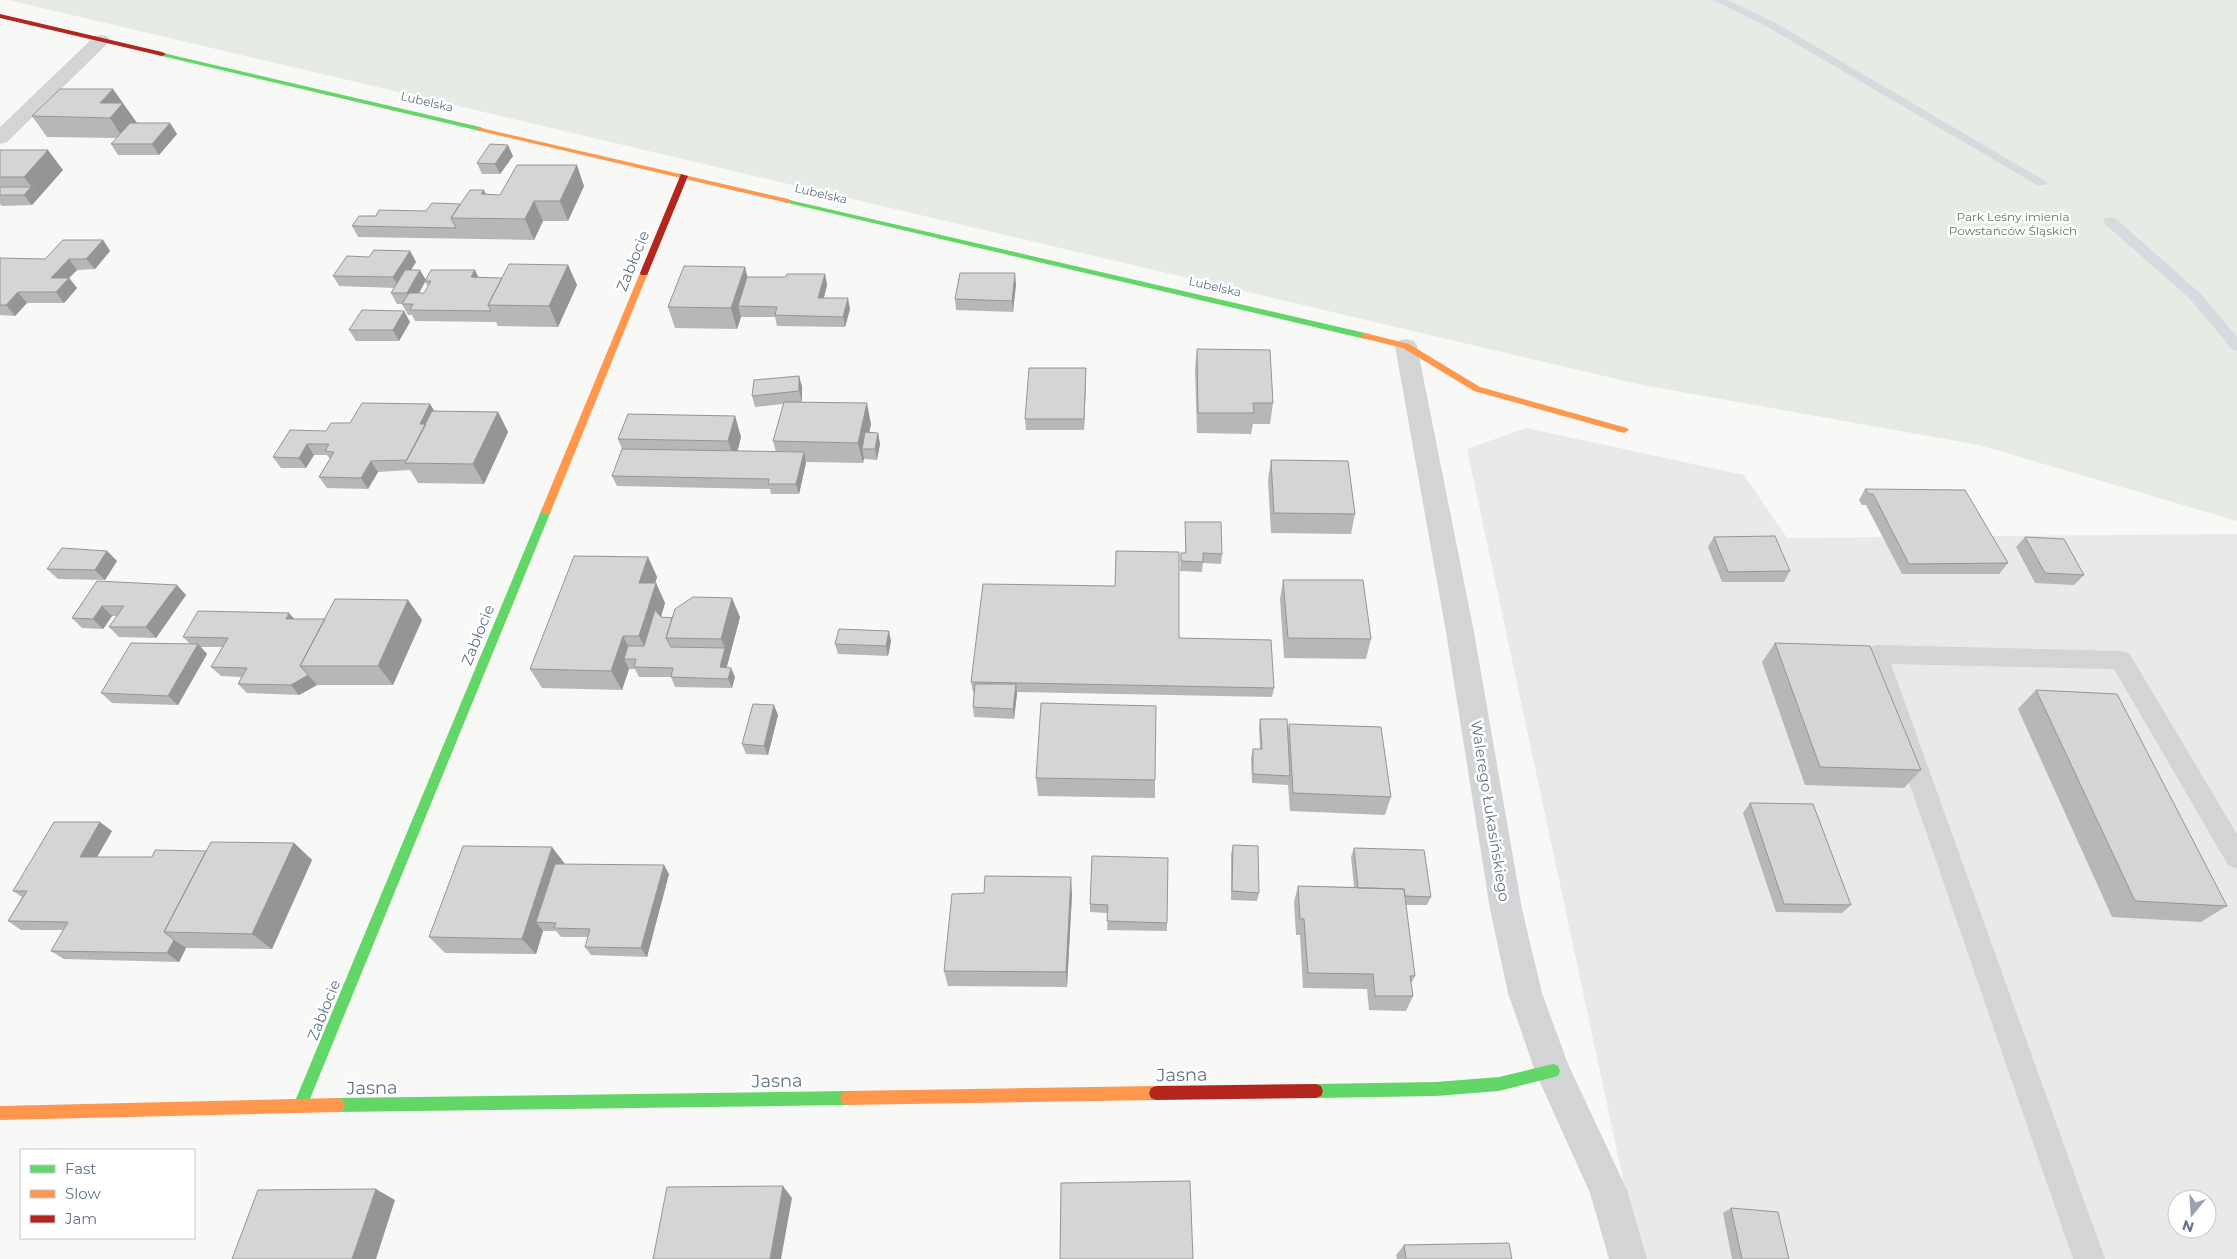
<svg xmlns="http://www.w3.org/2000/svg" width="2237" height="1259" viewBox="0 0 2237 1259" font-family="Montserrat,sans-serif">
<style>
.built{fill:#e8e9e9;fill-rule:evenodd}
.green{fill:#e7ebe5}
.lines{fill:none;stroke-linecap:round;stroke-linejoin:round}
.stream{fill:#d5dbdf;fill-rule:evenodd}
.lane{fill:#d3d4d5;fill-rule:evenodd}
.street{fill:#d3d4d5;fill-rule:evenodd}
.fast{fill:#63d668;fill-rule:evenodd}
.slow{fill:#ff974d;fill-rule:evenodd}
.jam{fill:#b3261e;fill-rule:evenodd}
.wall{fill:#b6b7b8;fill-rule:evenodd}
.shaded-wall{fill:#949596}
.building{fill:#d4d5d6;stroke:#949596}
.labels{text-anchor:middle;stroke-width:5;stroke-linejoin:round;paint-order:stroke}
.far-street-label{font-size:12px;fill:#657489;stroke:#fff}
.far-park-label{font-size:12px;fill:#637a61;stroke:#fff}
.street-label{font-size:15px;fill:#657489;stroke:#fff}
.near-street-label{font-size:18px;fill:#657489;stroke:#fff}
</style>
<rect width="100%" height="100%" fill="#f8f8f7"/>
<path class="built" d="M1526 428 1744 475 1787 538 2237 534V1259H1640L1467 449ZM2177 1199H2207V1229H2177Z"/>
<path class="green" d="M8 0H2237V521L1979 445 1642 385Z"/>
<g class="lines">
<path class="stream" d="M1713 0H1727L1774 22 2047 182 2045 185H2037L1766 26Z
M2110 217 2115 218 2200 293 2237 337V351L2232 349 2190 299 2105 224 2103 221 2105 218Z"/>
<path class="lane" d="M1876 645 2121 651 2129 653 2237 834V869L2228 865 2114 669 1891 664 2105 1259H2073L1865 654 1868 648Z"/>
<path class="street" d="M101 35 107 36 110 40 107 44 7 142 0 144V127L95 36Z
M1406 339 1414 341 1417 346 1474 632 1522 909 1542 993 1568 1064 1627 1190 1647 1259H1609L1590 1193 1535 1071 1508 993 1490 909 1446 632 1395 346 1398 341Z"/>
<path class="fast" d="M159 52 480 127 484 129 480 131 162 56H159Z
M785 199 1365 333 1370 336 1365 339 788 203H785Z
M546 507 551 511 305 1111 300 1113 295 1111 293 1106 541 511Z
M1553 1064 1558 1066 1560 1071 1558 1076 1499 1091 1436 1096 1316 1098 1311 1096 1309 1091 1311 1086 1316 1084 1436 1082 1499 1077Z
M847 1091 852 1093 854 1098 852 1103 847 1105 338 1112 333 1110 331 1105 333 1100 338 1098Z"/>
<path class="slow" d="M477 127 788 199 792 201 788 203 480 131H477Z
M644 270 648 273 551 511 550 514H542L541 511 640 273Z
M1365 333 1409 344 1480 387 1627 428 1629 430 1624 433 1474 391 1403 348 1362 338 1360 336Z
M1156 1086 1161 1088 1163 1093 1161 1098 1156 1100 847 1105 842 1103 840 1098 842 1093 847 1091Z
M338 1098 343 1100 345 1105 343 1110 338 1112 0 1120V1106Z"/>
<path class="jam" d="M0 14 162 52 166 54 162 56 0 18Z
M681 174 688 176 648 273 647 275H641L640 273Z
M1316 1084 1321 1086 1323 1091 1321 1096 1316 1098 1156 1100 1151 1098 1149 1093 1151 1088 1156 1086Z"/>
</g>
<path class="wall" d="M122 103 137 123H170L177 134 159 155H118L111 144 117 138 47 137 32 116Z
M0 150 63 170 32 205 2 206 0 204Z
M513 156 500 174H482L477 163Z
M584 186 568 221H543L534 240 358 237 352 226 376 216 426 211 460 204 486 195H500Z
M103 240 110 251 95 269 77 270 69 278 77 288 64 303H27L15 316 0 315V258L45 259Z
M410 251 416 262 411 270 426 280 475 270 478 277 502 278 568 265 577 285 558 327 498 326 496 322 415 321 412 315H408L402 304H397L391 293 394 288 339 286 333 276 369 257ZM425 282 428 286 424 293H419Z
M745 267 747 277H786L825 274 827 285 824 298 850 309 845 327 777 326 775 317H741L737 329 675 328 668 307Z
M1016 284 1013 312 956 310 955 299Z
M404 311 410 322 399 341H356L349 330Z
M1197 349 1273 403 1270 424H1253L1251 434 1197 433 1195 369Z
M1086 368 1084 430H1026L1025 419Z
M799 376 802 387V402L871 424 869 433H878L880 444 877 460 864 459V458L863 463 806 462 799 494H771L770 489 617 486 612 476 622 449 618 439 735 416 741 437 737 451 776 452 773 441 784 404 755 407 752 396Z
M430 404 434 411 498 412 508 432 484 484 418 483 410 470 378 472 368 489 327 488 319 477 330 459 327 455H314L306 468H281L273 457 326 431 350 423Z
M1271 460 1355 514 1351 534 1271 533 1268 480Z
M1865 489 2008 563 1999 574H1902L1866 505H1862L1859 500Z
M1185 522 1222 554 1221 564 1203 563 1202 572 1180 571 1181 553H1185Z
M1714 537 1790 571 1784 582H1722L1708 547Z
M2025 537 2084 575 2074 585 2035 583 2016 547Z
M107 551 117 561 105 580 58 579 47 569Z
M648 557 657 577 655 583H656L665 603 661 617H740L727 667 735 677 732 688 675 687 671 677H639L635 669H629L622 690 542 688 530 669Z
M1283 580 1371 639 1366 659 1284 658 1280 599Z
M97 581 186 595 156 638 119 637 109 627 117 616H112L103 629 82 628 72 618Z
M408 600 422 620 393 685H317L299 695 247 693 238 684 241 677 221 676 211 667 222 647H201L207 654 178 705 112 703 101 693 190 644 183 637 294 619H325Z
M1179 638 1274 688 1272 697 1017 692 1014 719 974 717 973 707 974 692H973L971 682Z
M891 641 888 656 838 654 835 644Z
M1775 643 1921 770 1904 788 1805 785 1762 662Z
M2036 690 2227 906 2201 922 2112 917 2018 709Z
M778 715 768 755 746 754 742 744Z
M1260 719 1288 730 1289 724 1391 797 1385 815 1290 811 1288 785 1252 783 1251 758 1253 749H1260L1259 728Z
M1036 778 1155 780V798L1038 796Z
M1750 803 1851 905 1842 913 1776 912 1743 813Z
M112 831 97 857H152L206 851 294 843 312 860 272 949 186 948 179 962 64 959 51 951 63 930H21L8 921 22 897 13 891Z
M1233 845 1259 893 1257 901 1231 900V854Z
M1354 848 1431 897 1427 905H1406L1415 976 1411 984 1413 996 1406 1011 1369 1010 1367 989 1303 988 1300 935H1296L1294 902 1298 886 1354 887 1351 857Z
M1092 856 1167 923V931L1107 930 1108 913 1090 912V904Z
M565 864 669 874 647 957 591 955 585 947 588 937H561L556 931H543L536 954 445 953 429 937Z
M1072 894 1067 987 948 986 944 971Z
M1731 1208 1789 1259H1732L1723 1213Z
M1404 1245 1512 1259H1397L1396 1255Z"/>
<path class="shaded-wall" d="M113 89 137 123 123 138 100 103Z
M170 123 177 134 159 155 152 144Z
M508 145 513 156 500 174 495 164Z
M48 150 63 170 39 197 24 177Z
M577 165 584 186 568 221 560 201Z
M31 187 39 197 32 205 24 195Z
M484 190 493 210 481 194Z
M534 201 543 221 534 240 525 219Z
M103 240 110 251 95 269 86 259Z
M410 251 416 262 399 288 393 277Z
M69 259 77 270 69 278 77 288 64 303 56 292 51 278Z
M568 265 577 285 558 327 549 306Z
M745 267 750 287 738 306 741 317 737 329 731 308Z
M420 270 426 280 413 304 407 293Z
M475 270 480 281 471 277Z
M1015 273 1016 284 1013 312 1012 301Z
M825 274 827 285 821 308 818 298Z
M18 292 27 303 15 316 6 305Z
M848 298 850 309 845 327 843 317Z
M404 311 410 322 399 341 393 330Z
M1086 368V378L1084 430V419Z
M799 376 802 387V402L799 391Z
M867 403 871 424 866 449H862L864 458 863 463 858 443Z
M430 404 436 414 426 434 420 424Z
M498 412 508 432 484 484 473 464Z
M735 416 741 437 735 461 728 441Z
M878 433 880 444 877 460 875 449Z
M307 444 314 455 306 468 299 458Z
M804 452 806 463 799 494 796 484Z
M371 461 378 472 368 489 361 478Z
M107 551 117 561 105 580 95 570Z
M648 557 657 577 649 603 639 583Z
M656 583 665 603 649 656 639 636Z
M177 585 186 595 156 638 146 627Z
M732 598 740 617 724 677 720 667 725 648 721 639Z
M408 600 422 620 393 685 378 666Z
M102 606 112 616 103 629 93 619Z
M289 613 298 623 286 619Z
M889 631 891 641 888 656 886 646Z
M623 636 633 656 624 659 629 669 622 690 611 671Z
M198 644 207 654 178 705 168 696Z
M731 668 735 677 732 688 728 679Z
M308 675 317 685 299 695 291 685Z
M1016 684 1017 694 1014 719 1013 709Z
M774 705 778 715 768 755 764 746Z
M100 822 112 831 92 866 80 857Z
M294 843 312 860 272 949 252 934Z
M552 847 565 864 536 922 543 931 536 954 522 939Z
M664 865 669 874 647 957 641 948Z
M1071 877 1072 894 1067 987 1066 972Z
M174 940 186 948 179 962 167 953Z
M783 1186 792 1198 781 1259H770Z
M376 1189 395 1200 376 1259H352Z"/>
<path class="building" d="M60 89H113L100 103H123L110 118 32 116Z
M130 123H170L152 144H111Z
M490 144 508 145 495 164 477 163Z
M0 150H48L24 177H0Z
M517 165H577L560 201H534L525 219 451 218 470 190H484L481 194 500 195Z
M1 187H31L24 195H0V188Z
M432 203 460 204 451 218 456 228 352 226 359 216H376L379 210 426 211Z
M63 240H103L86 259H69L51 278H69L56 292H18L6 305H0V258L45 259Z
M374 250 410 251 393 277 333 276 347 256 369 257Z
M509 264 568 265 549 306 488 305Z
M684 266 745 267 731 308 668 307Z
M405 270H420L407 293H391Z
M431 270H475L471 277 502 278 488 305 491 311 410 310 413 304H402L409 293H424L431 281H425Z
M960 273H1015L1012 301 955 299Z
M787 274H825L818 298H848L843 317 775 315 777 307 738 306 747 277H786Z
M362 310 404 311 393 330H349Z
M1197 349 1270 350 1273 403H1253L1254 413H1198Z
M1029 368H1086L1084 419H1025Z
M799 376V391L752 396 754 380Z
M784 402 867 403 858 443 773 441Z
M362 403 430 404 420 424H426L407 460 371 461 361 478 319 477 334 452 325 451 329 444H307L299 458 273 457 290 430 326 431 331 423H350Z
M432 411 498 412 473 464 405 463Z
M628 414 735 416 728 441 618 439Z
M865 432 878 433 875 449H862Z
M622 449 804 452 796 484H768L769 479 612 476Z
M1271 460 1348 461 1355 514 1274 513Z
M1865 489 1965 490 2008 563 1909 564 1873 494H1869Z
M1185 522H1221L1222 554 1203 553V562L1181 561V553H1186Z
M1775 536 1790 571 1728 572 1714 537Z
M2025 537 2064 539 2084 575 2045 573Z
M62 548 107 551 95 570 47 569Z
M1116 551 1179 552V638L1271 640 1274 688 971 682 983 584 1115 586Z
M574 556 648 557 639 583H656L639 636H623L611 671 530 669Z
M1283 580H1363L1371 639 1288 638Z
M97 581 177 585 146 627H109L124 606H102L93 619 72 618Z
M693 597 732 598 721 639 666 638 675 609Z
M335 599 408 600 378 666H300Z
M655 610 661 617 672 618 666 638 671 647 725 648 720 667 731 668 728 679 671 677 673 668 634 667 636 659H624L628 646H644Z
M198 611 289 613 286 619H325L300 666 308 675 291 685 238 684 247 668 211 667 228 638 183 637Z
M839 629 889 631 886 646 835 644Z
M131 643 198 644 168 696 101 693Z
M1775 643 1870 646 1921 770 1820 767Z
M975 684H1016L1013 709 973 707Z
M2036 690 2117 694 2227 906 2135 901Z
M1041 703 1156 706 1155 780 1036 778Z
M753 704 774 705 764 746 742 744Z
M1260 719H1287L1290 776 1253 774V749H1262Z
M1289 724 1381 727 1391 797 1293 793Z
M1750 803 1813 804 1851 905 1784 904Z
M54 822H100L80 857H152L155 850 206 851 164 932 174 940 167 953 51 951 68 922 8 921 27 891H13Z
M211 842 294 843 252 934 164 932Z
M1233 845 1258 846 1259 893 1232 891Z
M463 846 552 847 522 939 429 937Z
M1354 848 1424 850 1431 897 1405 896 1404 889 1358 888Z
M1092 856 1168 858 1167 923 1107 921 1108 905 1090 904Z
M555 864 664 865 641 948 585 947 590 929 554 928 556 923 536 922Z
M985 876 1071 877 1066 972 944 971 952 894 984 893Z
M1298 886 1404 889 1415 976H1410L1413 996H1375L1373 974 1308 973 1304 919H1300Z
M1190 1181 1193 1259H1060L1061 1183Z
M783 1186 770 1259H653L667 1187Z
M376 1189 352 1259H232L258 1190Z
M1731 1208 1778 1212 1789 1259H1742Z
M1509 1243 1512 1259H1406L1404 1245Z"/>
<g class="labels">
<g class="far-street-label">
<text transform="translate(427 102) rotate(13)" y="4">Lubelska</text>
<text transform="translate(821 194) rotate(13)" y="4">Lubelska</text>
<text transform="translate(1215 287) rotate(13)" y="4">Lubelska</text>
</g>
<g class="far-park-label">
<text x="2013" y="221">Park Leśny imienia<tspan x="2013" dy="14">Powstańców Śląskich</tspan></text>
</g>
<g class="street-label">
<text transform="translate(633 261) rotate(-68)" y="5">Zabłocie</text>
<text transform="translate(478 635) rotate(-68)" y="5">Zabłocie</text>
<text transform="translate(1490 811) rotate(81)" y="5">Walerego Łukasińskiego</text>
<text transform="translate(324 1010) rotate(-68)" y="5">Zabłocie</text>
</g>
<g class="near-street-label">
<text transform="translate(1182 1075) rotate(-1)" y="6">Jasna</text>
<text transform="translate(777 1081) rotate(-1)" y="6">Jasna</text>
<text transform="translate(372 1088) rotate(-1)" y="6">Jasna</text>
</g>
</g>
<rect x="20" y="1149" width="175" height="90" fill="#ffffff" stroke="#c1c7d0"/>
<rect x="30" y="1165" width="25" height="8" fill="#63d668" stroke="#c1c7d0"/>
<text x="65" y="1174" font-size="15" fill="#657489">Fast</text>
<rect x="30" y="1190" width="25" height="8" fill="#ff974d" stroke="#c1c7d0"/>
<text x="65" y="1199" font-size="15" fill="#657489">Slow</text>
<rect x="30" y="1215" width="25" height="8" fill="#b3261e" stroke="#c1c7d0"/>
<text x="65" y="1224" font-size="15" fill="#657489">Jam</text>
<g transform="translate(2192 1214) rotate(198)"><circle r="24" fill="#ffffff" stroke="#c1c7d0"/>
<path d="M0-4L9 19L0 12L-9 19Z" fill="#98a2b0"/>
<text y="-8" font-size="14" font-weight="bold" text-anchor="middle" fill="#657489">N</text>
</g>
</svg>
